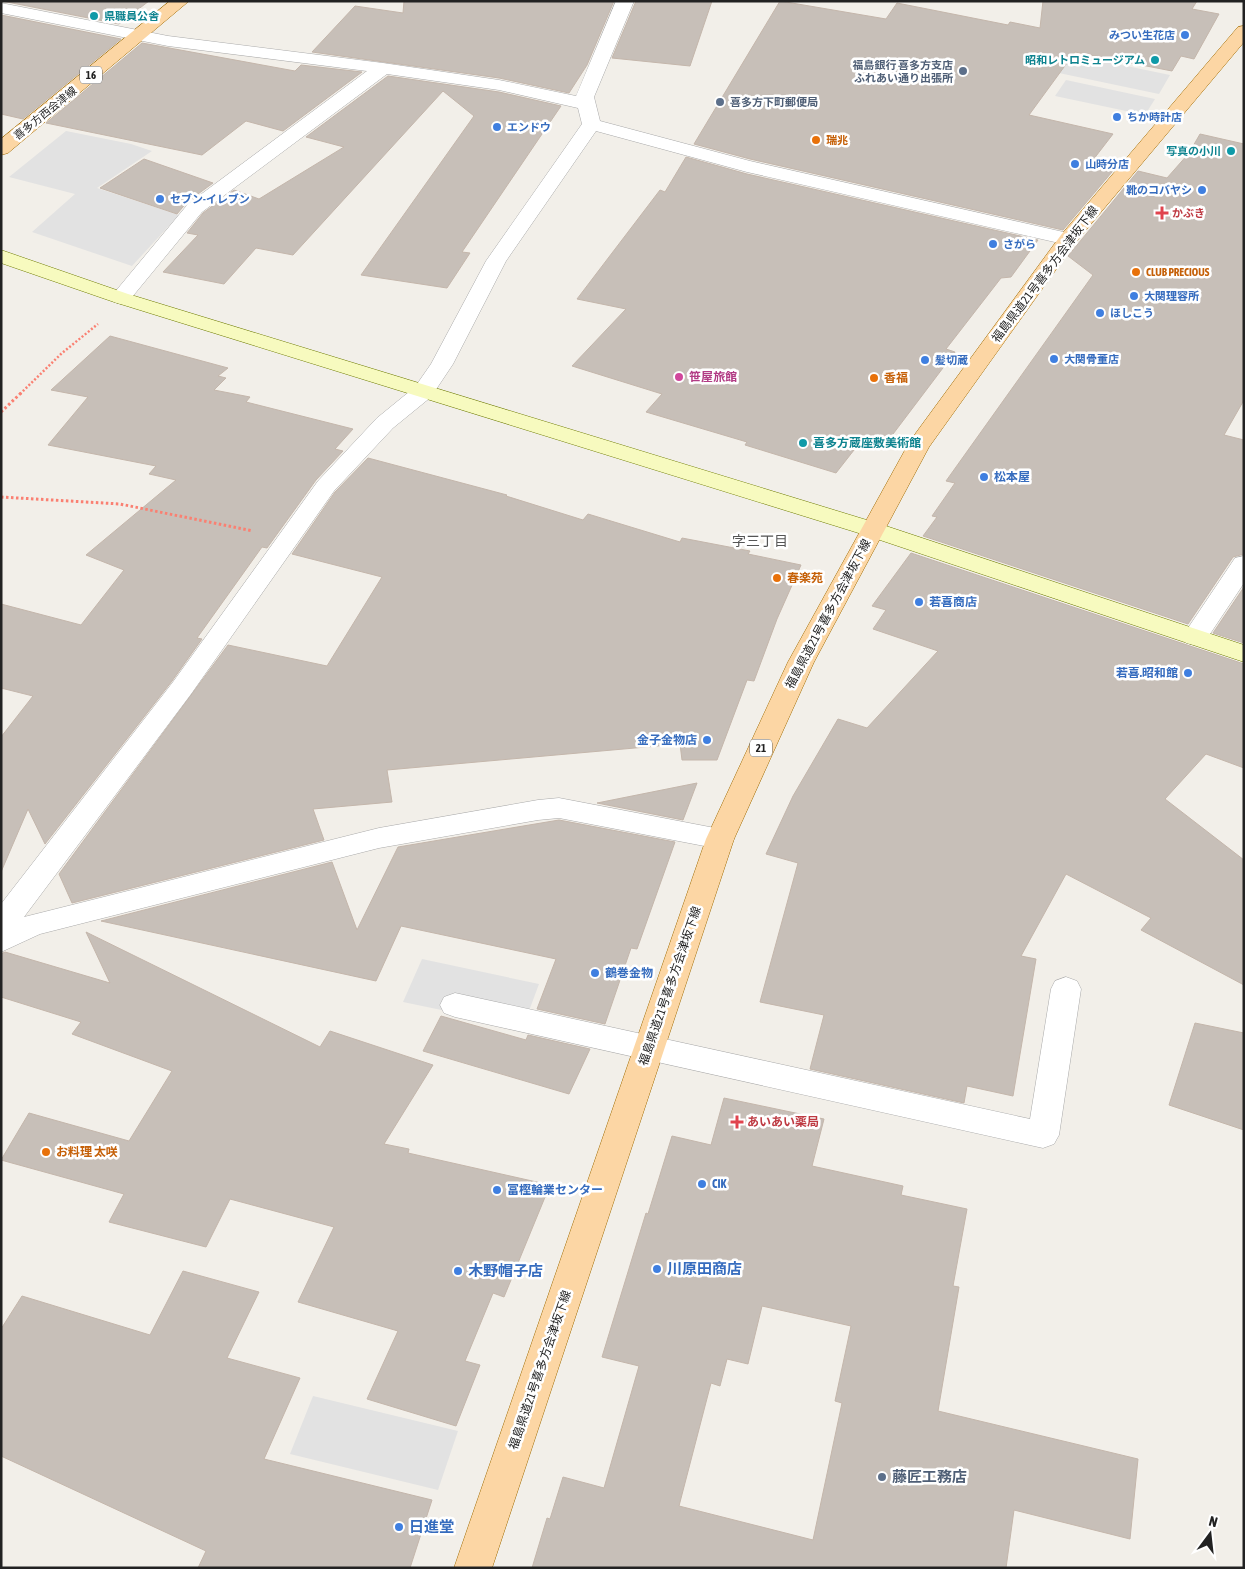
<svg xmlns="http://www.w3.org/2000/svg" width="1245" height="1569" viewBox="0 0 1245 1569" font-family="'Asap Condensed','Noto Sans JP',sans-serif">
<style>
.parking{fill:#e2e2e2}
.building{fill:#c7bfb8;stroke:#c4b6ab;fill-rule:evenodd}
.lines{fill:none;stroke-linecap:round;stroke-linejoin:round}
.lane-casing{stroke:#a9a9a9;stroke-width:1}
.street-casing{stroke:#a9a9a9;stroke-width:1}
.secondary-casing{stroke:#707d05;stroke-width:1}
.primary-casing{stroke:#a06b00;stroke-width:1}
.path-far1{stroke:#fa8072;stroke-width:2.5;stroke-dasharray:2 2;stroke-linecap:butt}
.path{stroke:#fa8072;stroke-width:3;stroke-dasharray:2.5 2.5;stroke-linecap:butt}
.lane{fill:#fff;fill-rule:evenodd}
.street{fill:#fff;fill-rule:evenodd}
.secondary{fill:#f7fabf;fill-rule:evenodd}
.primary{fill:#fcd6a4;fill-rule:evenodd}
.culture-dot{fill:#0f9aa8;stroke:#fff;stroke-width:2}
.shop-dot{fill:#3f7fe0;stroke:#fff;stroke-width:2}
.service-dot{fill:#5c6f8a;stroke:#fff;stroke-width:2}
.food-dot{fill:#e8710a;stroke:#fff;stroke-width:2}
.health-dot{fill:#e0444e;stroke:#fff;stroke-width:2}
.hotel-dot{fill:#d1479c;stroke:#fff;stroke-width:2}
.labels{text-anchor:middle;stroke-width:5;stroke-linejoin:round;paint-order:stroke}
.far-culture-label{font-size:11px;font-weight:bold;fill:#0d838f;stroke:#fff;text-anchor:end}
.far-shop-label{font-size:11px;font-weight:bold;fill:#366cbe;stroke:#fff;text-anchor:start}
.far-service-label{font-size:11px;font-weight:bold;fill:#4e5e75;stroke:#fff;text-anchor:end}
.shield{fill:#fff;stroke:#646464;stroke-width:1}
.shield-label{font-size:11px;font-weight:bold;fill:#222}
.far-street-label{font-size:11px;fill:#222;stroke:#fff}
.far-food-label{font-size:11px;font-weight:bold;fill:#c56008;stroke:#fff;text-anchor:start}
.far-health-label{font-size:11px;font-weight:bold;fill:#be3a42;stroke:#fff;text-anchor:start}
.street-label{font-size:12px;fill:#222;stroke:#fff}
.hotel-label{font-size:12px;font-weight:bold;fill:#b23c85;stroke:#fff;text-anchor:start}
.food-label{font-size:12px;font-weight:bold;fill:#c56008;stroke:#fff;text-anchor:start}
.culture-label{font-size:12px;font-weight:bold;fill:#0d838f;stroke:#fff;text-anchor:start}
.shop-label{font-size:12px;font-weight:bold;fill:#366cbe;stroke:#fff;text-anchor:start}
.health-label{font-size:12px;font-weight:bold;fill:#be3a42;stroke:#fff;text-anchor:start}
.neighbourhood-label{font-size:14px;fill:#555;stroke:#fff}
.near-shop-label{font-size:15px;font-weight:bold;fill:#366cbe;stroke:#fff;text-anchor:start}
.near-service-label{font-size:15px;font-weight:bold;fill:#4e5e75;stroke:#fff;text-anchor:start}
</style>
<rect width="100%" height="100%" fill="#f2efe9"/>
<path class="parking" d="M995 39 1170 75 1159 94 982 57Z
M1066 80 1155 99 1145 115 1055 96Z
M66 131 131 144 152 151 97 188 179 215 132 266 32 232 75 194 9 177Z
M422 959 539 984 523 1027 403 1002Z
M313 1396 458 1431 438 1490 290 1454Z"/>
<path class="building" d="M2 1H149L119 24Z
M404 1H614L587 65 569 93 499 78 312 52 355 6 403 13Z
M636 1H712L690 66 612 58Z
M780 1 886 19 897 3 1008 25 1010 22 1040 28 1043 1H1197L1192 9 1219 14 1194 59 1181 56 1172 71 1075 52 1029 115 1113 134 1093 160 1117 166 1063 230 750 159 694 144Z
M1 15 121 39 23 119 1 114Z
M142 43 295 71 301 65 362 72 283 131 246 121 202 155 46 123Z
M388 76 499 92 561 106 462 252 470 253 447 288 361 275 474 116 443 91 293 255 256 248 224 284 163 272 198 235 187 233 203 213 234 190 259 199 344 147 306 137Z
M1200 134 1244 144V400L1224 435 1244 440V554L1233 557 1188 624 923 536 937 517 932 516 955 483 946 481 1093 275 1068 256 1138 171 1167 178 1189 153Z
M686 157 747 174 1038 240 1011 277 1001 278 946 349 955 352 887 442 865 436 836 473 745 445 747 442 646 412 662 394 572 366 626 309 577 299 660 190 665 192Z
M144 159 213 183 187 202 177 214 100 188Z
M110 336 228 368 218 376 226 378 214 390 250 397 246 402 353 429 335 449 343 451 316 480 267 548 262 547 197 638 202 639 172 681 45 844 28 809 1 872V737L33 696 1 688V604L81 625 124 570 86 555 176 480 149 474 156 466 48 445 88 397 51 390Z
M368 458 507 495 506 496 583 520 588 514 680 542 682 538 750 551 748 554 801 565 777 619 754 681 747 680 717 760H682L680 744 387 770 392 802 313 809 324 840 72 903 59 874 228 645 327 666 382 577 292 554 335 492Z
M911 553 1244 664V768L1206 754 1165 799 1244 860V985L1141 930 1151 918 1066 874 1021 956 1036 959 1013 1096 967 1086 964 1103 810 1069 824 1015 760 1002 798 863 766 854 793 796 838 719 867 728 938 651 873 629 886 610 872 606Z
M1244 587V643L1213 633Z
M697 783 683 820 597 803Z
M559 820 675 842 637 949 631 948 605 1024 537 1009 556 959 401 926 376 981 101 921 332 862 357 930 398 847Z
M86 932 320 1047 330 1031 433 1065 384 1144 409 1149 408 1153 550 1185 504 1297 493 1293 465 1361 480 1365 456 1426 367 1399 398 1331 298 1302 334 1227 230 1199 206 1247 109 1222 124 1194 1 1160 29 1113 129 1141 172 1071 72 1034 81 1022 1 997V954L5 952 110 983Z
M441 1016 526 1040 528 1035 590 1049 569 1094 423 1051Z
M1195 1023 1244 1033V1130L1169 1105Z
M724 1098 824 1119 812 1166 903 1186 901 1195 967 1209 953 1286 959 1287 938 1411 1138 1459 1130 1539 1014 1510 1006 1568H532L547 1518 550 1519 563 1477 604 1488 639 1366 602 1357 646 1213 648 1214 672 1136 711 1145ZM762 1306 851 1326 835 1401 842 1403 813 1540 679 1506 711 1383 720 1386 727 1359 748 1364Z
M183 1271 259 1292 227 1358 300 1378 264 1459 432 1500 410 1568H198L206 1551 1 1456V1329L22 1296 150 1335Z"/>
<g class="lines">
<defs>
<path id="lane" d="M1244 556V583L1204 643 1195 645 1186 643 1182 637 1186 631 1235 558Z
M1066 977 1077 981 1081 989 1059 1135 1054 1144 1043 1148 455 1017 444 1013 440 1005 444 997 455 993 1030 1119 1051 989 1055 981Z"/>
<path id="street" d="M616 1H634L594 97 600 121 750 161 1068 233 1075 235 1078 239 1075 243 1068 245 747 172 596 131 506 261 453 364 431 397 393 428 334 491 191 694 24 917 379 828 538 800 559 798 720 829 730 832 734 839 730 846 720 849 559 818 538 820 379 848 40 934 1 952V904L173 682 318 481 377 418 415 387 431 364 486 261 582 124 578 108 499 90 387 74 202 212 128 302 121 304 114 302 110 298 188 204 367 71 168 46 1 13V3L168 36 383 63 499 80 576 96Z"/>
<path id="secondary" d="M1 250 128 294 883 525 1244 645V662L865 535 114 302 1 263Z"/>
<path id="primary" d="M170 1H189L8 153 1 155V139Z
M1244 26V42L1075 243 929 447 814 662 734 839 492 1568H454L706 839 788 662 910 441 1061 235 1238 27Z"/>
</defs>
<use href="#lane" class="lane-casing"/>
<use href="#street" class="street-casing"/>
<use href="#secondary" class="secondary-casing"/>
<use href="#primary" class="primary-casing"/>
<path class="path-far1" d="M20 394 62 353 98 324"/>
<path class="path" d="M1 412 21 393
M1 497 120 504 253 531"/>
<use href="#lane" class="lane"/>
<use href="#street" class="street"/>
<use href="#secondary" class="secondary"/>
<use href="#primary" class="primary"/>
</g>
<g class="culture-dot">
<circle cx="94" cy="16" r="5"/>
<circle cx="1155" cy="60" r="5"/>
<circle cx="1231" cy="151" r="5"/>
<circle cx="803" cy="443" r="5"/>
</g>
<g class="shop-dot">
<circle cx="1185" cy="35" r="5"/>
<circle cx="1117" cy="117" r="5"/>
<circle cx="497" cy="127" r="5"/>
<circle cx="1075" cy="164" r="5"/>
<circle cx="1202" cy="190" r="5"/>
<circle cx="160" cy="199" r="5"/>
<circle cx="993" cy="244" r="5"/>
<circle cx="1134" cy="296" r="5"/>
<circle cx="1100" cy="313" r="5"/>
<circle cx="1054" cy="359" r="5"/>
<circle cx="925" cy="360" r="5"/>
<circle cx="984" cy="477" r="5"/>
<circle cx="919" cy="602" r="5"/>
<circle cx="1188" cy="673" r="5"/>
<circle cx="707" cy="740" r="5"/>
<circle cx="595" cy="973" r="5"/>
<circle cx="702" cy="1184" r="5"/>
<circle cx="497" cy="1190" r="5"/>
<circle cx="657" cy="1269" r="5"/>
<circle cx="458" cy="1271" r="5"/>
<circle cx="399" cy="1527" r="5"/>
</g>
<g class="service-dot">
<circle cx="963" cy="71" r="5"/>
<circle cx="720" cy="102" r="5"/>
<circle cx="882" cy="1477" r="5"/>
</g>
<g class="food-dot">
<circle cx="816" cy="140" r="5"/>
<circle cx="1136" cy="272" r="5"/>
<circle cx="874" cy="378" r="5"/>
<circle cx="777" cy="578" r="5"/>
<circle cx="46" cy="1152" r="5"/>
</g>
<g class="health-dot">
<path d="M1159.5 205.5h5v5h5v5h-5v5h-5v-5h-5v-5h5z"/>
<path d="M734.5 1114.5h5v5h5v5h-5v5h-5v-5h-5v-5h5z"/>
</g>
<circle class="hotel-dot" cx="679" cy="377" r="5"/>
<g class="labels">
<g class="far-culture-label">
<text x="104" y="20" text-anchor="start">県職員公舎</text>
<text x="1145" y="64">昭和レトロミュージアム</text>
<text x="1221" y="155">写真の小川</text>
</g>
<g class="far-shop-label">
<text x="1175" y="39" text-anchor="end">みつい生花店</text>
<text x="1127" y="121">ちか時計店</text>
<text x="507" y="131">エンドウ</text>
<text x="1085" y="168">山時分店</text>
<text x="1192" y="194" text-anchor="end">靴のコバヤシ</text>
<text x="170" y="203">セブン-イレブン</text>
<text x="1003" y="248">さがら</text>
<text x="1144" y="300">大関理容所</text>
<text x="1110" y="317">ほしこう</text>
<text x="1064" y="363">大関骨董店</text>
<text x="935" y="364">髪切蔵</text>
</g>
<g class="far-service-label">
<text x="953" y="69">福島銀行 喜多方支店<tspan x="953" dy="13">ふれあい通り出張所</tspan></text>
<text x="730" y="106" text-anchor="start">喜多方下町郵便局</text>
</g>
<g class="shield">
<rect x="80" y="66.5" width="22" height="17" rx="4"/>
<rect x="750" y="739.5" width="22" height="17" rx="4"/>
</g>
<g class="shield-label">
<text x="91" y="79">16</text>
<text x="761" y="752">21</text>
</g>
<g class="far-street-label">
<text transform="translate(45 113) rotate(-39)" y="4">喜多方西会津線</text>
</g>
<g class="far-food-label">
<text x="826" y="144">瑞兆</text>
<text x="1146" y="276">CLUB PRECIOUS</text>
</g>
<g class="far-health-label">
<text x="1172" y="217">かぶき</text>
</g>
<g class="street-label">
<text transform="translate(1045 274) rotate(-53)" y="4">福島県道21号喜多方会津坂下線</text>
<text transform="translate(828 614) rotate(-62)" y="4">福島県道21号喜多方会津坂下線</text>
<text transform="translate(670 986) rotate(-71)" y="4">福島県道21号喜多方会津坂下線</text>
<text transform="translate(540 1370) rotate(-71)" y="4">福島県道21号喜多方会津坂下線</text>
</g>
<g class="hotel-label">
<text x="689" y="381">笹屋旅館</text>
</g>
<g class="food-label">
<text x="884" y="382">香福</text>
<text x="787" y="582">春楽苑</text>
<text x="56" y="1156">お料理 太咲</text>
</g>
<g class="culture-label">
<text x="813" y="447">喜多方蔵座敷美術館</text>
</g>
<g class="shop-label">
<text x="994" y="481">松本屋</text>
<text x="929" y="606">若喜商店</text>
<text x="1178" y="677" text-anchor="end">若喜.昭和館</text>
<text x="697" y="744" text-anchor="end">金子金物店</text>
<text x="605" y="977">鶴巻金物</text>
<text x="712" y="1188">CIK</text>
<text x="507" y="1194">冨樫輪業センター</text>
</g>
<g class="health-label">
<text x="747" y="1126">あいあい薬局</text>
</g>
<g class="neighbourhood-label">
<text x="760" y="546">字三丁目</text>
</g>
<g class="near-shop-label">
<text x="667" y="1274">川原田商店</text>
<text x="468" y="1276">木野帽子店</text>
<text x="409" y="1532">日進堂</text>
</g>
<g class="near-service-label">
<text x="892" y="1482">藤匠工務店</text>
</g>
</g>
<rect width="1245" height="1569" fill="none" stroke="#222222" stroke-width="5"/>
<g transform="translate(1210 1534) rotate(15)" stroke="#ffffff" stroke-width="4" paint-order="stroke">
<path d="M0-4L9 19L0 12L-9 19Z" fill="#222222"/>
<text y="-8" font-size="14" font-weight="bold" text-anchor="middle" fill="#222222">N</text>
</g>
</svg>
